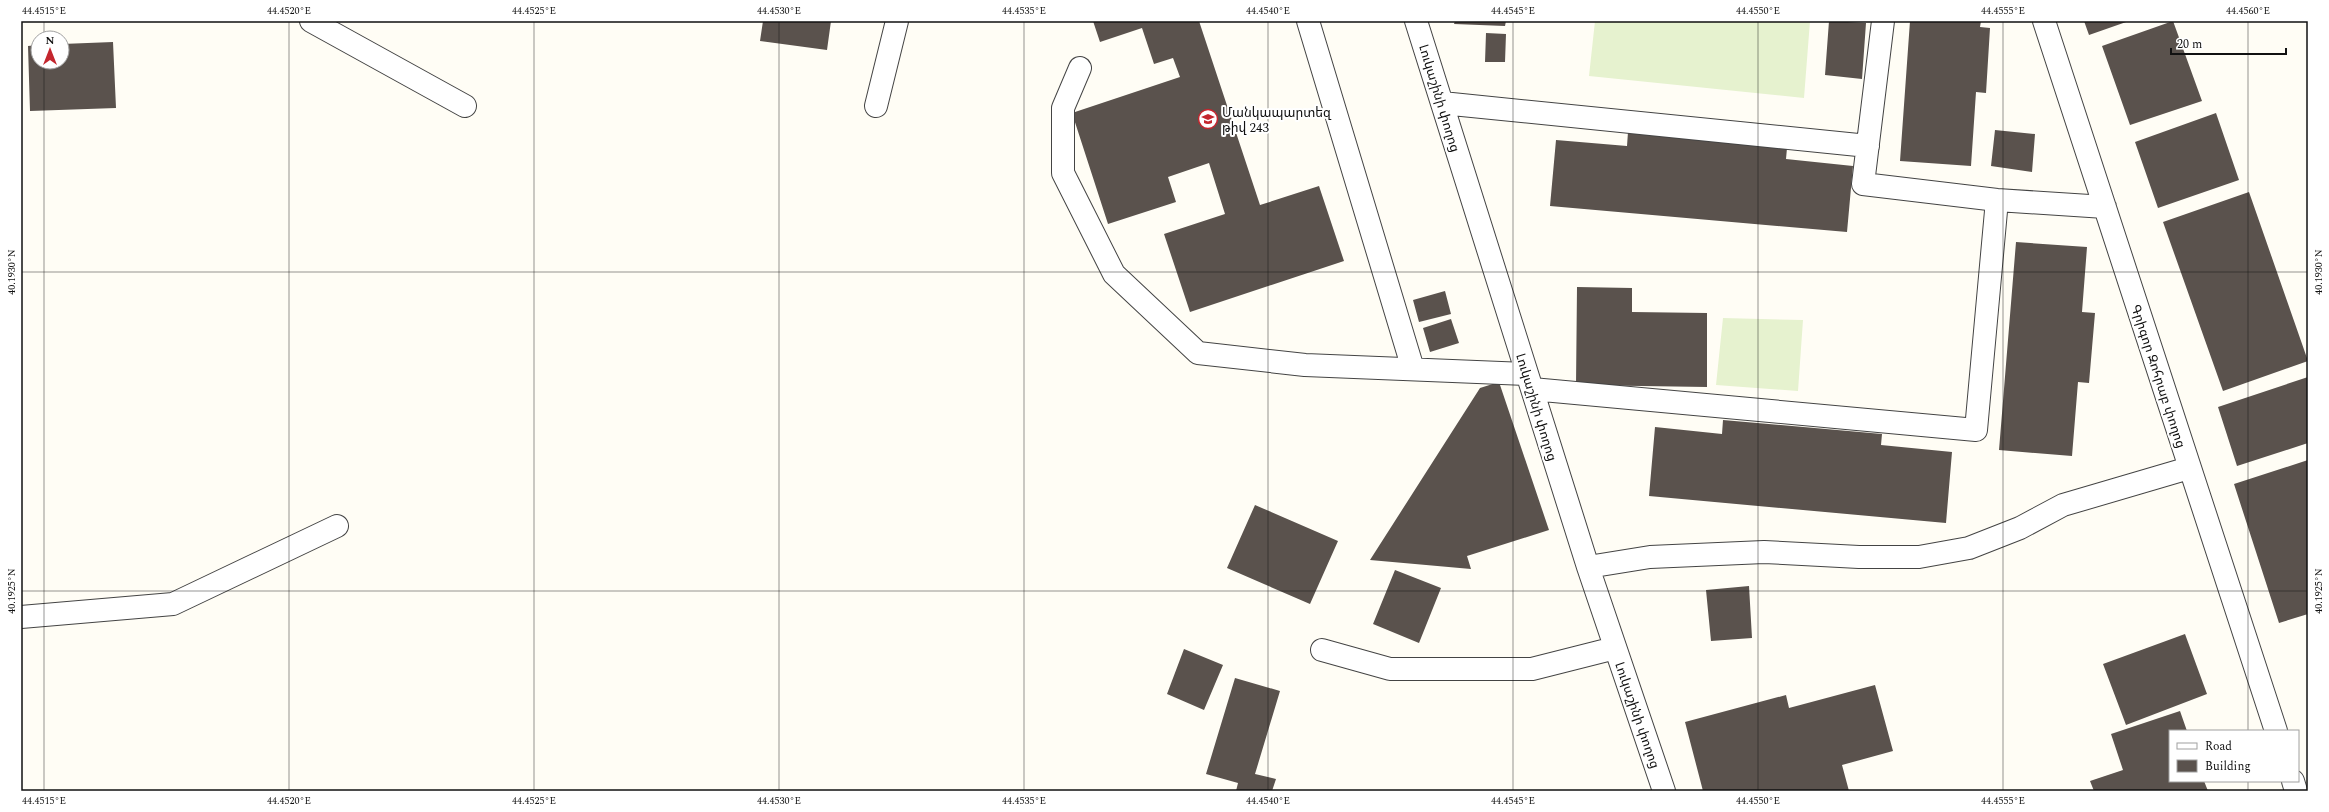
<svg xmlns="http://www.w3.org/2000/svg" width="2329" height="812" viewBox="0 0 2329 812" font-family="Spectral,'Noto Sans Armenian',serif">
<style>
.pitch{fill:#e6f2cf}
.building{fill:#5a524d}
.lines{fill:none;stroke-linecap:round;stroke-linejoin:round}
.minor-casing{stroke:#444;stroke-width:24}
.minor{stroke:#fff;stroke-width:22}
.ticks{fill:none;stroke:#111;stroke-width:1;stroke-opacity:0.45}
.labels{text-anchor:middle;stroke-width:4;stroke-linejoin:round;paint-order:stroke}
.street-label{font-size:13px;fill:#111;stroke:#fff}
.poi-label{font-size:13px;fill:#111;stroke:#fff;text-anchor:start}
.neatline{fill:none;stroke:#111;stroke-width:1.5}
.ticks-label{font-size:10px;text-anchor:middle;fill:#111}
</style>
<rect width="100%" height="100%" fill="#fffdf5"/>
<path class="pitch" d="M1595 21H1810L1804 98 1589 76Z
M1723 318 1803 320 1798 391 1716 385Z"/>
<path class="building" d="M763 21H831L827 50 760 41Z
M1093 21H1199L1260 205 1319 186 1344 261 1190 312 1164 234 1225 214 1209 163 1168 177 1176 202 1108 224 1072 113 1180 77 1173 58 1154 64 1142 28 1100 42Z
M1455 21H1506L1505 26 1454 24Z
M1829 21 1866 23 1862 79 1825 75Z
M1910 21H1981L1980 27 1990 28 1986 93 1976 92 1971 166 1900 161Z
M2084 21H2129L2089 35Z
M2173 21 2202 101 2130 125 2102 46Z
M1486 33 1506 34 1505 62H1485Z
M113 42 116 108 30 111 28 46 38 45V62H62V44Z
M2216 113 2239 180 2158 208 2135 142Z
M1995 130 2035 134 2032 172 1991 166Z
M1628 132 1787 148 1786 159 1853 166 1847 232 1550 206 1556 140 1627 146Z
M2249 192 2308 361 2223 391 2163 222Z
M2016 242 2087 247 2082 312 2095 313 2089 383 2078 382 2072 456 1999 450Z
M1577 287 1632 288V312L1707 313V387L1576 385Z
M1445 291 1451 314 1419 322 1413 300Z
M1451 319 1459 343 1430 352 1423 328Z
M2308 377V443L2237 466 2218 407Z
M1499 382 1549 530 1467 556 1471 569 1370 560 1480 388Z
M1723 420 1882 434 1881 445 1952 452 1946 523 1649 496 1655 427 1722 434Z
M2308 460V614L2279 623 2234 484Z
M1255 505 1338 541 1310 604 1227 568Z
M1395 570 1441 588 1419 643 1373 624Z
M1749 586 1752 638 1711 641 1706 590Z
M2185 634 2207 694 2126 725 2103 664Z
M1184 649 1223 665 1204 710 1167 694Z
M1235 678 1280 691 1255 774 1276 779 1272 791H1236L1238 783 1206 774Z
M1875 685 1893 751 1842 765 1849 791H1703L1685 722 1786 695 1789 708Z
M2180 711 2187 731H2170V781H2204L2208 791H2094L2090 781 2123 770 2111 734Z"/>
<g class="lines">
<defs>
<path id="minor" d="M311 21 465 106
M1308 21 1413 369
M1416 21 1588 567 1664 791
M1883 21 1863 184 1997 200 2105 207
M2044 21 2276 731
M1080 68 1063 108V173L1114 274 1198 353 1305 365 1527 374
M1442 103 1868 146
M876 106 897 21
M1532 389 1976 430 1997 200
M1588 567 1650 557 1764 552 1859 557H1919L1969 548 2020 528 2063 505 2189 468
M21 617 173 604 337 526
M1322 650 1390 669H1532L1615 648
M2293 781 2296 791"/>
</defs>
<use href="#minor" class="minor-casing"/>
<use href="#minor" class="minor"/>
</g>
<path class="ticks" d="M44 21V38M289 21V791M534 21V791M779 21V791M1024 21V791M1268 21V791M1513 21V791M1758 21V791M2003 21V791M2248 21V731M44 62V791M21 272H2308M21 591H2308M2248 781V791"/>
<defs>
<symbol id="school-ring" viewBox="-11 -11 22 22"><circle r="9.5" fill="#fff" stroke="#c4262e" stroke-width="1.5"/><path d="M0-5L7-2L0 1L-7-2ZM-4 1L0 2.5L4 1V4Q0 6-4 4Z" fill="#c4262e"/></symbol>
</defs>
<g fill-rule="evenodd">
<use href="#school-ring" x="1197" y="108" width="22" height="22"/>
</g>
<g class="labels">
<g class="street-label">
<text transform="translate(1440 98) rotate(73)" y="5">Լուկաշինի փողոց</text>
<text transform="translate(2159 376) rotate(72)" y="5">Գրիգոր Զոհրաբ փողոց</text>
<text transform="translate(1537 407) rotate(73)" y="5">Լուկաշինի փողոց</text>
<text transform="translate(1638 715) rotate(71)" y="5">Լուկաշինի փողոց</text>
</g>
<g class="poi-label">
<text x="1222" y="117">Մանկապարտեզ<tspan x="1222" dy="15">թիվ 243</tspan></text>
</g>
</g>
<rect width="2329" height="812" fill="none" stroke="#ffffff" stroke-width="44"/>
<rect x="2169" y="730" width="130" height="52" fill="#ffffff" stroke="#a0a0a0"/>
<rect x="2177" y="743" width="20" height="6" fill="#ffffff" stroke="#a0a0a0"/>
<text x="2205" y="750" font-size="12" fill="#111111">Road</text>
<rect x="2177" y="760" width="20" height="12" fill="#5a524d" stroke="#a0a0a0"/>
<text x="2205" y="770" font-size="12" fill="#111111">Building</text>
<g transform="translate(50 50)"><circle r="19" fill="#ffffff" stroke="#a0a0a0"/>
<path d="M0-3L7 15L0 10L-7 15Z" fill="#c4262e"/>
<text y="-6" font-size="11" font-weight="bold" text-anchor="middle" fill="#111111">N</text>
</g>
<path d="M2171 48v6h115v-6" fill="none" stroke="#111111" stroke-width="2"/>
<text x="2177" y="48" font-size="12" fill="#111111" stroke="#ffffff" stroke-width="3" paint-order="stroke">20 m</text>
<rect x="22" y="22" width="2285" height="768" class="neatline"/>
<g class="ticks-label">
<text x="44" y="14">44.4515°E</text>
<text x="289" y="14">44.4520°E</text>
<text x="534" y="14">44.4525°E</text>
<text x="779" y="14">44.4530°E</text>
<text x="1024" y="14">44.4535°E</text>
<text x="1268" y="14">44.4540°E</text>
<text x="1513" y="14">44.4545°E</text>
<text x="1758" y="14">44.4550°E</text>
<text x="2003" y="14">44.4555°E</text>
<text x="2248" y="14">44.4560°E</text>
<text transform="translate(11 272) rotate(-90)" y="4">40.1930°N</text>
<text transform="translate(2318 272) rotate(-90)" y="4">40.1930°N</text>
<text transform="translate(11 591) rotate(-90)" y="4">40.1925°N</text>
<text transform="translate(2318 591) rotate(-90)" y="4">40.1925°N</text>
<text x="44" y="804">44.4515°E</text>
<text x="289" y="804">44.4520°E</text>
<text x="534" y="804">44.4525°E</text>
<text x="779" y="804">44.4530°E</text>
<text x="1024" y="804">44.4535°E</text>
<text x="1268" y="804">44.4540°E</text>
<text x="1513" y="804">44.4545°E</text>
<text x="1758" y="804">44.4550°E</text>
<text x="2003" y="804">44.4555°E</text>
</g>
</svg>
